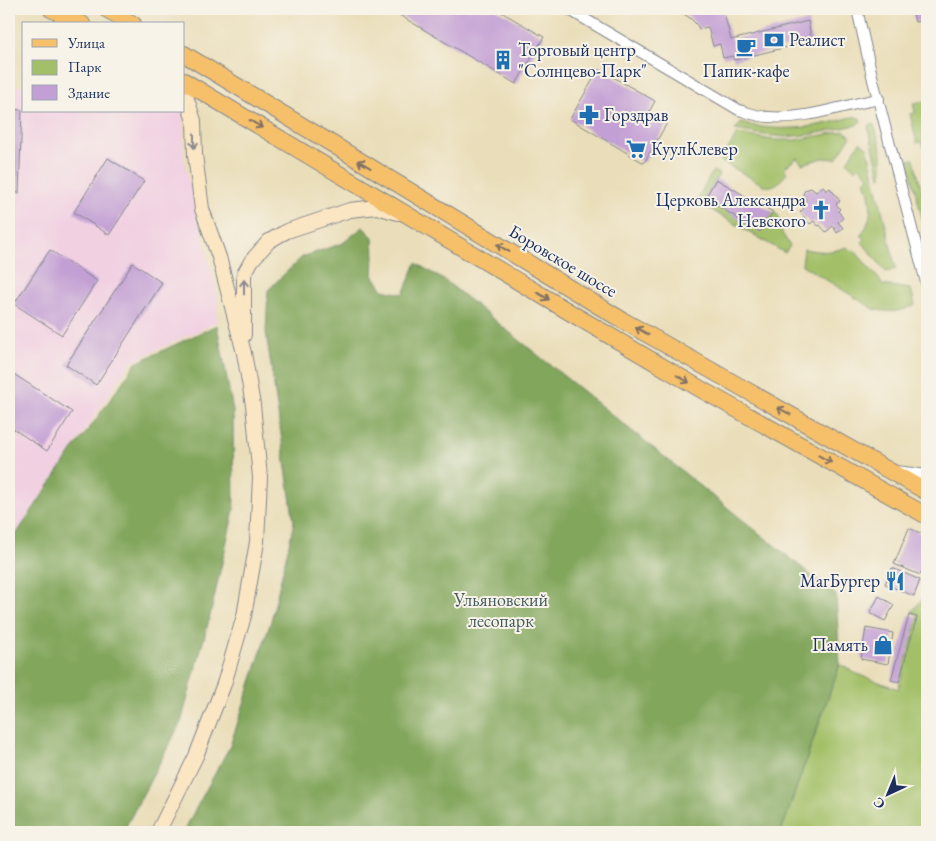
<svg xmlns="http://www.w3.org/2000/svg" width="936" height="841" viewBox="0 0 936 841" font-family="'EB Garamond',serif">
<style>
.built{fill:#f1d0e2}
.green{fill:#a3c068;stroke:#5f7863}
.forest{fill:#82a65c;stroke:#4e6a5d}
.building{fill:#c29fd4}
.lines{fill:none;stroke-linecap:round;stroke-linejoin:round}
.street-casing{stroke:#82868c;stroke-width:12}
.secondary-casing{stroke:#82868c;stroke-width:16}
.primary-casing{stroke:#82868c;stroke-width:18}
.street{stroke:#fff;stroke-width:10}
.secondary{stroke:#fbe6c4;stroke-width:14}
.primary{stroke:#f6c06b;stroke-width:16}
.oneway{stroke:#7e7064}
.oneway2{stroke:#8b8a91}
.labels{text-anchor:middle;stroke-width:4;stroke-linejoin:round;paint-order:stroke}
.poi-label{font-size:18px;fill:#1b2f5e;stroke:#f7f3e8;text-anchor:start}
.street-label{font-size:18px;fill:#1b2f5e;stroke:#f7f3e8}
.park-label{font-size:18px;fill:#445a61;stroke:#f7f3e8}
</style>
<rect width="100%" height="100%" fill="#f7f3e8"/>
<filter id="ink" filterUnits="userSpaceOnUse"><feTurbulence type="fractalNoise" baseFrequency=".02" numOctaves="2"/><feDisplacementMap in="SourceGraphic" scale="10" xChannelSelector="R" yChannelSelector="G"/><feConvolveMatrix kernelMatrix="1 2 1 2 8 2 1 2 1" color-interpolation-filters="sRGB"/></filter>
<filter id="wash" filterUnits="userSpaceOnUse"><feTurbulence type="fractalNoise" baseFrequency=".0096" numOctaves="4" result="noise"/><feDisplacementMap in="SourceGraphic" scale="20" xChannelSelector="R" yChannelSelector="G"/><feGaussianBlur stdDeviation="1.12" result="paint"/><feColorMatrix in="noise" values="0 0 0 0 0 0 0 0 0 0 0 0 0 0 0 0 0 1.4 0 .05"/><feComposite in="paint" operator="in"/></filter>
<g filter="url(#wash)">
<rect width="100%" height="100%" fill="#eadeba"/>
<path class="built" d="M9 84 24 87V111H183L184 159 194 202 218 297 217 322 131 362 9 543Z"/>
<path class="green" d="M927 101V122L924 134 927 150V156L926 155 922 142 917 143 910 114 915 113 913 103Z
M852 117H857L861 119 860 122 856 125 813 134 786 137 765 135 735 130 741 123C781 133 813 128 852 117Z
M874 124 882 153V177H880L875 155 868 126Z
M844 131 851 136 836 159 823 158 802 164 797 158 784 168 787 173C781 180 776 188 765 186L721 161 737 134 774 140H795Z
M860 142 867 147 896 269 886 272 862 242 865 239 861 235C874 218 872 200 865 181L869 177 859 166 855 170 847 162Z
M914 159 927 213V239L908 160Z
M713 171 719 174 705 198 760 231 773 212 778 215 782 233 790 246 785 253 696 201Z
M847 247 851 251 854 250 879 279 882 285 911 289 915 305C901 312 889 313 874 309L802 265 804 249C821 252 830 253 847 247Z
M927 593V832H781L840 664 855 673 898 689 919 616 912 612Z"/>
<path class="forest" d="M363 227 373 237 374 257 373 275 383 290 403 294 416 263 447 282 836 595 840 664 781 832H183L230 746 271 621 294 523 266 332 268 290 302 257 343 243Z
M217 325 233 411 234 510 209 620 181 722 123 832H9V545L72 451 92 425 136 363Z"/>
<g id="blocks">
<path class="building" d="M389 9H496L544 37 516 84Z
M676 9H723L731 40 808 21 812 41 734 60 733 56 723 58 720 44 713 46 708 27 699 29 697 25 690 18Z
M912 9H927V28L920 21 915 22Z
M599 69 655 101 649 112 667 123 644 163 570 119Z
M9 109 22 110 19 193 12 192V219H9Z
M108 158 144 181 109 235 74 212Z
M716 179 773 212 760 232 705 198Z
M823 186 826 191 830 188 840 201 836 204 840 209 838 211 843 218 838 222 843 228 837 233 833 226 826 232 820 225 818 226 814 221 810 224 800 212 804 209 800 204 806 200 803 194 805 190 811 188 816 192Z
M50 250 97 281 62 335 14 304Z
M133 263 162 283 96 385 66 365Z
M9 371 72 412 47 451 9 426Z
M909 528 927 536V558L920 575 894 564Z
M892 568 920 580 914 596 885 584Z
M879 596 894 605 885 621 870 613Z
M909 615 917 617 899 682 891 680Z
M866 628 893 633 888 664 861 659Z"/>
</g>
</g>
<g filter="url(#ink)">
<use href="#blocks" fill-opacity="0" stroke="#82868c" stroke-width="1"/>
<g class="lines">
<defs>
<path id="street" d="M568 9 739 110C749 113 759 117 769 117 806 120 843 105 879 99
M857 9 873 80 927 286
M896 471 927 475"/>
<path id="secondary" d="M244 335V274L252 260 269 241 287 231 350 210 377 207 398 213
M158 832 196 756 224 684 244 616 257 542 260 477 253 405 244 353 219 257 202 209 195 155 194 121 186 96 184 95"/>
<path id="primary" d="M51 9 82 24
M106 9 133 24
M184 54 622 320 927 492
M184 81 576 316 704 391 927 516"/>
</defs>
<use href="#street" class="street-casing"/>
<use href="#secondary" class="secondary-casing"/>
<use href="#primary" class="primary-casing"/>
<use href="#street" class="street"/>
<use href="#secondary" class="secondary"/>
<use href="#primary" class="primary"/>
</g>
<defs><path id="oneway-shaft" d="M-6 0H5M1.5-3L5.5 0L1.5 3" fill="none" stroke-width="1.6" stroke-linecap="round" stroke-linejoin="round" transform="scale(1.25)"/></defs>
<g class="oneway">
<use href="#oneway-shaft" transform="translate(256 124) rotate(31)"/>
<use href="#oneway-shaft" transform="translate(364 164) rotate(-149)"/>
<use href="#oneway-shaft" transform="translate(503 248) rotate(-149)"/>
<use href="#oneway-shaft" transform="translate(543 296) rotate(31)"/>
<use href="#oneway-shaft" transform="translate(642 331) rotate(-151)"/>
<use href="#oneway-shaft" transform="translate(683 379) rotate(30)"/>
<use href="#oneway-shaft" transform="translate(784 411) rotate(-151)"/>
<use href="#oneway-shaft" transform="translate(825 459) rotate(29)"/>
</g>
<g class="oneway2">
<use href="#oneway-shaft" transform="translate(194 141) rotate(90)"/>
<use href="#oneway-shaft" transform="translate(244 287) rotate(-90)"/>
</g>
</g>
<defs>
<symbol id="bank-bare" viewBox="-9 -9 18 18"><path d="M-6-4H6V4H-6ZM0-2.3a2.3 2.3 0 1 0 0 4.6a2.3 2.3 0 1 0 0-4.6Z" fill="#1f6fb2" stroke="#f7f3e8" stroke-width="2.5" paint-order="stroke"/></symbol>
<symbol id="cafe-bare" viewBox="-9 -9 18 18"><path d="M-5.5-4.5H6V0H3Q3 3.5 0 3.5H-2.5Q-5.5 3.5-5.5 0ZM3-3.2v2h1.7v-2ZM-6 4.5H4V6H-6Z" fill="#1f6fb2" stroke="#f7f3e8" stroke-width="2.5" paint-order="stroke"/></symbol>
<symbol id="building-bare" viewBox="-9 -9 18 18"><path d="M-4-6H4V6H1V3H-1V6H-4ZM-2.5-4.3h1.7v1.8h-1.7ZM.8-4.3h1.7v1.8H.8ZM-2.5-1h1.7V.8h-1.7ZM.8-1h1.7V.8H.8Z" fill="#1f6fb2" stroke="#f7f3e8" stroke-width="2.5" paint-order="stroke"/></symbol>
<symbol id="pharmacy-bare" viewBox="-9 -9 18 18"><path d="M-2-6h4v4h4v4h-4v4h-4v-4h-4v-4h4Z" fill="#1f6fb2" stroke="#f7f3e8" stroke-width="2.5" paint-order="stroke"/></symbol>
<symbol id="supermarket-bare" viewBox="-9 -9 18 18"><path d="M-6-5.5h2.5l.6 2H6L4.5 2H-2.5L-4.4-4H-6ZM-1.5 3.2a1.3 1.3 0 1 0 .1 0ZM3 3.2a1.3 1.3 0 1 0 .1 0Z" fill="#1f6fb2" stroke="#f7f3e8" stroke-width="2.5" paint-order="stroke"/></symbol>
<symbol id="church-bare" viewBox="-9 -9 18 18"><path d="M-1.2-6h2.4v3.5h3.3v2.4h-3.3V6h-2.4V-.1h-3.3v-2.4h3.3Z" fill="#1f6fb2" stroke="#f7f3e8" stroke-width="2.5" paint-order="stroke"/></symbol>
<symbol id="restaurant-bare" viewBox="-9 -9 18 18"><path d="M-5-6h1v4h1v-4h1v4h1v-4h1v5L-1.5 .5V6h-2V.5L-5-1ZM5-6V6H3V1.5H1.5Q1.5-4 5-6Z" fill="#1f6fb2" stroke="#f7f3e8" stroke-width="2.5" paint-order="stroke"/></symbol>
<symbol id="shop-bare" viewBox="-9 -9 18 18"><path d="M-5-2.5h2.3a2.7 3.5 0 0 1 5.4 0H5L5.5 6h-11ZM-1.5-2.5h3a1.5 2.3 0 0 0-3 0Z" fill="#1f6fb2" stroke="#f7f3e8" stroke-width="2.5" paint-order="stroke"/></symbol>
</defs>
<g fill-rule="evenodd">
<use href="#bank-bare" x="760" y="26" width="28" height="28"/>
<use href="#cafe-bare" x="732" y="33" width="28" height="28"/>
<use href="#building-bare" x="489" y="46" width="28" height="28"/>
<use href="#pharmacy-bare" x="575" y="101" width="28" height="28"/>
<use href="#supermarket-bare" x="622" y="135" width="28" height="28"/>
<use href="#church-bare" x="807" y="196" width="28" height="28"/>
<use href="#restaurant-bare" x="881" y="567" width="28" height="28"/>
<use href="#shop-bare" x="869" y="631" width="28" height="28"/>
</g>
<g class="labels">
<g class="poi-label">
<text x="789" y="46">Реалист</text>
<text x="518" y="56">Торговый центр<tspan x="518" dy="21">"Солнцево-Парк"</tspan></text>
<text x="746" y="77" text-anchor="middle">Папик-кафе</text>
<text x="604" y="121">Горздрав</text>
<text x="651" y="155">КуулКлевер</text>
<text x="806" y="206" text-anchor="end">Церковь Александра<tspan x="806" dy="21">Невского</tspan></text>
<text x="880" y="587" text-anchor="end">МагБургер</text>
<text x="868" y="651" text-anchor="end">Память</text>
</g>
<g class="street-label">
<text transform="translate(563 261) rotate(31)" y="6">Боровское шоссе</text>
</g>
<g class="park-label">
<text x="501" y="606">Ульяновский<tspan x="501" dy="21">лесопарк</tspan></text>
</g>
</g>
<rect width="936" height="841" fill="none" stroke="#f7f3e8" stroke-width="30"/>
<rect x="22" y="22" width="162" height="90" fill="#f7f3e8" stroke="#9fa5b1"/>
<rect x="32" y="39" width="25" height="8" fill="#f6c06b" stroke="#9fa5b1"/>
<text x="68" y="48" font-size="15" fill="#1b2f5e">Улица</text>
<rect x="32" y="60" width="25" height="15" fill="#a3c068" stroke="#9fa5b1"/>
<text x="68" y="72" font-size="15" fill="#1b2f5e">Парк</text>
<rect x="32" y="85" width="25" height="15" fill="#c29fd4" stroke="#9fa5b1"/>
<text x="68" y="98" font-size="15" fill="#1b2f5e">Здание</text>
<g transform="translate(888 794) rotate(224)" stroke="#f7f3e8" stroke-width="4" paint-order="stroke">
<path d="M0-4L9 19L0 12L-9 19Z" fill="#1b2f5e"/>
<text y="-8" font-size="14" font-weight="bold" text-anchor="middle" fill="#1b2f5e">С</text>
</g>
</svg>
